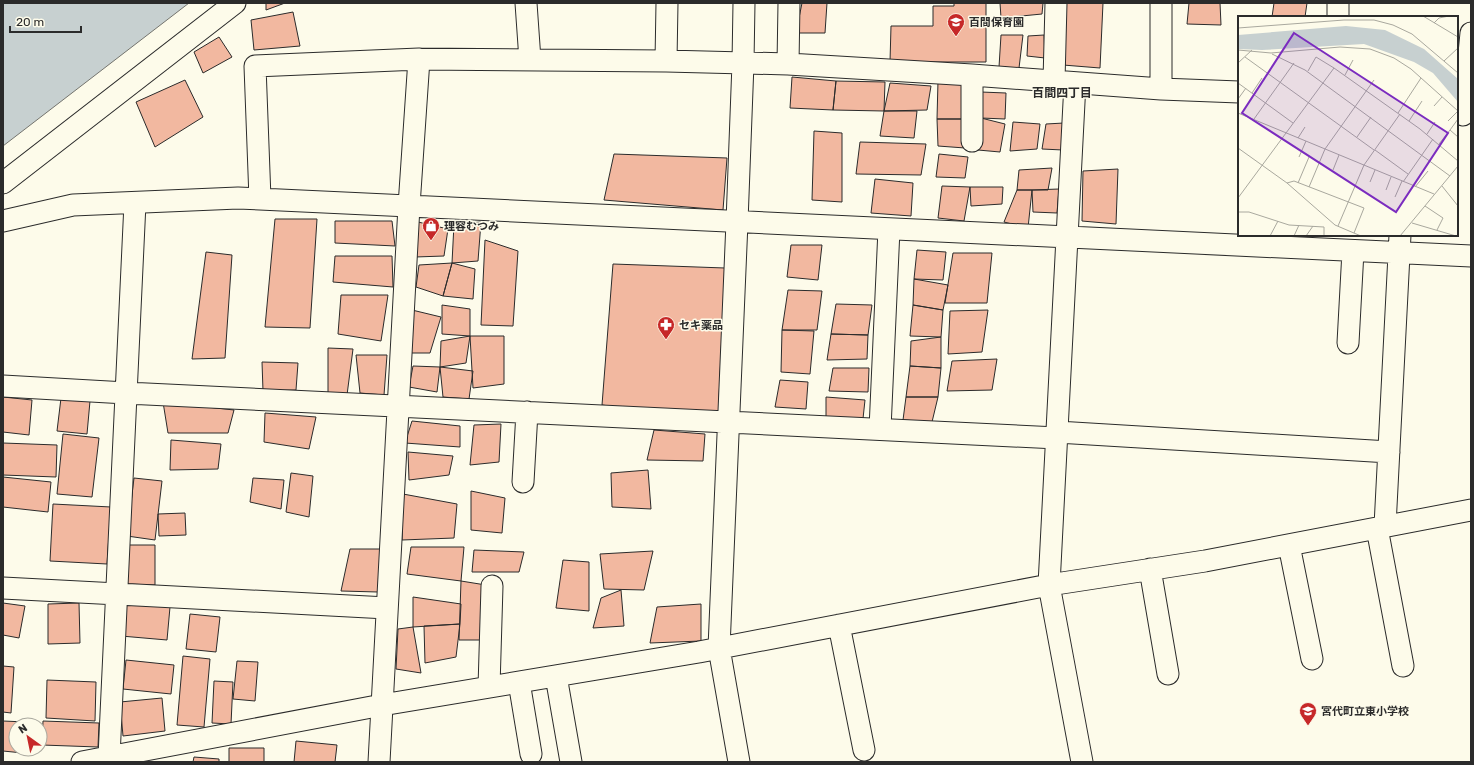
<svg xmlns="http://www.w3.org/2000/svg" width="1474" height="765" viewBox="0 0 1474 765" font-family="Rubik,'Noto Sans JP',sans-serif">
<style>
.water{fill:#c7d0d0;stroke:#74746e}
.building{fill:#f2b8a0;stroke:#2b2b2b}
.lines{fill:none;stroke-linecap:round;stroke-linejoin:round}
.minor-casing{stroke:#2b2b2b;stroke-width:23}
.minor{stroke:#fdfbea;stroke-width:21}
.labels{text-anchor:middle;stroke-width:3;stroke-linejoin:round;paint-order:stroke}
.poi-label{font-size:11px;font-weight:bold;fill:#2b2b2b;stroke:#fdfbea;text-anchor:start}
.neighbourhood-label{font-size:12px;font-weight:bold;fill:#2b2b2b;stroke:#fdfbea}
.inset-road{fill:none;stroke:#a9a89e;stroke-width:1}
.view{fill:#7b2cbf;fill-opacity:0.15;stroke:#7b2cbf;stroke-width:2}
.inset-edge{fill:none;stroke:#2b2b2b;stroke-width:2}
</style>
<rect width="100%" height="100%" fill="#fdfbea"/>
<path class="water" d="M3 3H189L3 146Z"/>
<path class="building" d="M266 3H285L266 10Z
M802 3H827L825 33H796Z
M954 3H986V62H890L891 26H933V6H954Z
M1000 3H1043L1042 14 1001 18Z
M1066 3H1103L1100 68 1063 65Z
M1189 3H1220L1221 25 1187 24Z
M1274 3H1307L1305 17H1272Z
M293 12 300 46 254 50 251 20Z
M1001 35H1023L1019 68 999 67Z
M1044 35 1045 58 1027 56 1028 36Z
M219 37 232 57 203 73 194 52Z
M792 77 836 81 833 110 790 108Z
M185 80 203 117 155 147 136 102Z
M836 81 885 82 884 111 833 110Z
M938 81 965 83 962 119H937Z
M890 83 931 86 927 110 884 111Z
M981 92 1006 93 1005 119 981 118Z
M884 111H917L914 138 880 136Z
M981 118 1005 124 1000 152 978 150Z
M937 119H962L965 148 938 146Z
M1013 122 1040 124 1037 149 1010 151Z
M1064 123 1063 150 1042 149 1046 124Z
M814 131 842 133V202L812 200Z
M860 142 926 144 921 175 856 174Z
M614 154 727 158 723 210 604 200Z
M939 154 968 157 965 178 936 177Z
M1052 168 1048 190H1017L1019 170Z
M1118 169 1116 224 1082 221 1083 171Z
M875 179 913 183 911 216 871 213Z
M942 186 970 187 964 221 938 218Z
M970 187H1003L1002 204 971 206Z
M1059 189 1057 213 1033 212 1032 190Z
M1017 190H1032L1028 228 1004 222Z
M275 219H317L310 328 265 327Z
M335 221H392L395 246 335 243Z
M418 222 448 229 444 256 415 257Z
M481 222 478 261 452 263 454 224Z
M485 240 518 251 513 326 481 325Z
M791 245H822L818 280 787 277Z
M917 250 946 252 943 280 914 279Z
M206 252 232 255 225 358 192 359Z
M953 253H992L987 303H945Z
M335 256H392L393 287 333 282Z
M452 263 443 296 416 287 419 265Z
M452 263 475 269 473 299 443 296Z
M613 264 725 268 718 421 602 405Z
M914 279 948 285 943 310 913 305Z
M788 290 822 291 817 330H782Z
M341 295H388L381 341 338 334Z
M836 304 872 305 868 335 831 334Z
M442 305 470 309V336L442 334Z
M913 305 943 310 941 337 910 336Z
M412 310 441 317 430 353H410Z
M988 310 982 352 948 354 950 311Z
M782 330 814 331 810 374 781 372Z
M831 334 868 335 867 359 827 360Z
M470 336H504V384L473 388Z
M470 336 466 363 440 367 441 341Z
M941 337V368L910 366 911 341Z
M328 348 353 349 347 395 328 394Z
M356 355H387L384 395 360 393Z
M997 359 992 390 947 391 952 361Z
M262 362 298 363 296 390 263 391Z
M413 366 440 367 437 392 409 387Z
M910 366 941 368 938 397H906Z
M440 367 473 371 469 399 443 397Z
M833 368H869L868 392 829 391Z
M780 380 808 382 806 409 775 407Z
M3 397 32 400 29 435 3 432Z
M826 397 865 400 862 428 826 427Z
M906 397H938L932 422 903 420Z
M61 398 90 401 87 434 57 431Z
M163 402 234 410 228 433H168Z
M265 413 316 417 309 449 264 442Z
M412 421 460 426V447L405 443Z
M501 424 499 462 470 465 474 425Z
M654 430 705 434 703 461 647 460Z
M63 434 99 438 92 497 57 494Z
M171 440 221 444 218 469 170 470Z
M3 443 57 445 56 477 3 475Z
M408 452 453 456 449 475 409 480Z
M648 470 651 509 612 507 611 473Z
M291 473 313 476 309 517 286 512Z
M3 477 51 482 48 512 3 507Z
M134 478 162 481 155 540 127 536Z
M253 478 284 480 281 509 250 502Z
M471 491 505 498 502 533 471 530Z
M403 494 457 504 454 538 402 540Z
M53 504 111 507 107 564 50 561Z
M185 513 186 535 159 536 158 514Z
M126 545H155V585L126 584Z
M411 547H464L461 581 407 574Z
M350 549H382L378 592 341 591Z
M474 550 524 552 519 572H472Z
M653 551 644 590 604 589 600 554Z
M563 560 589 562V611L556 608Z
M461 581 492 586 482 640H459Z
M621 590 624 626 593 628 601 598Z
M413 597 461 604 460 624 413 627Z
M3 603 25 606 19 638 3 635Z
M79 603 80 643 48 644V604Z
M124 603 170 607 167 640 121 636Z
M701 604V641L650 643 657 607Z
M190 614 220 617 216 652 186 649Z
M460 624 456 657 425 663 424 626Z
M413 627 421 673 396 669 398 629Z
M183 656 210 659 204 727 177 725Z
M126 660 174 665 171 694 123 689Z
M237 661 258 662 255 701 233 699Z
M3 666 14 667 11 713 3 712Z
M47 680 96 682 95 721 46 718Z
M214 681 233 682 231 724 212 723Z
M162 698 165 731 123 736 120 702Z
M3 721 26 722V725H16V749H24L23 753 3 751Z
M43 721 99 723 98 747 42 745Z
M296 741 337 745 335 762H294Z
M229 748H264V762H229Z
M194 757 219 759V762H193Z"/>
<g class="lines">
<defs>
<path id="minor" d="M526 3 530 60
M1161 3V89
M1338 17V3
M666 61 667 3
M788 64 789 3
M1054 81 1056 3
M1075 83 1049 585 1082 762
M1463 115 1471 33
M972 141V75
M3 183 235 3
M260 199 255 66 419 59 666 61 788 64 972 75 1161 89 1239 92
M3 221 73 205 238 198 1471 256
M1348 343 1353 251
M3 386 126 393 1057 438
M880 429 889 229
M1057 432 1389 452
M523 482 527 412
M1385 526 1400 235
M1377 528 1403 666
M1289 545 1312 659
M1150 569 1168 674
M3 588 387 608
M839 625 864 750
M556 676 571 762
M519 682 531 754
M489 687 492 586
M109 757 135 203
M82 762 382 705 699 652 1049 585 1205 561 1471 510
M379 762 409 206 419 59
M739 762 719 648 737 222 743 63 744 3"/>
</defs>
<use href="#minor" class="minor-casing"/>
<use href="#minor" class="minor"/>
</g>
<defs>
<symbol id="school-pin" viewBox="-11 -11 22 30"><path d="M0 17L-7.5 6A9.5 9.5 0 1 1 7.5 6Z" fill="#c62828" stroke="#fdfbea"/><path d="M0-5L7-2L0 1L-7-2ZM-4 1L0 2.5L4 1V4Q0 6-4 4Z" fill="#fff"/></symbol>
<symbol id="shop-pin" viewBox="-11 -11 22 30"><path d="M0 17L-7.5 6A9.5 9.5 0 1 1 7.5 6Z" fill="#c62828" stroke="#fdfbea"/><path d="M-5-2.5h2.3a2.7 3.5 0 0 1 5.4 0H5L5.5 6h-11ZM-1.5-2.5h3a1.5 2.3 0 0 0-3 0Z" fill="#fff"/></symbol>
<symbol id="pharmacy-pin" viewBox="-11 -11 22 30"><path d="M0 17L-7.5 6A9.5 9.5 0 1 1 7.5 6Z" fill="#c62828" stroke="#fdfbea"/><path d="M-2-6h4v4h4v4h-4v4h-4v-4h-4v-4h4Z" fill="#fff"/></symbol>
</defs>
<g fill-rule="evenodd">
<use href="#school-pin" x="946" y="12" width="20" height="27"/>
<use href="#shop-pin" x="421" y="216" width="20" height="27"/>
<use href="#pharmacy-pin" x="656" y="315" width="20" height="27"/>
<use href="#school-pin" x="1298" y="701" width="20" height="27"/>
</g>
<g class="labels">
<g class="poi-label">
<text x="969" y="26">百間保育園</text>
<text x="444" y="230">理容むつみ</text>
<text x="679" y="329">セキ薬品</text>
<text x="1321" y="715">宮代町立東小学校</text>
</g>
<g class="neighbourhood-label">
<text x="1062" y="97">百間四丁目</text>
</g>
</g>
<g transform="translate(1238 16)">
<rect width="220" height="220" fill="#fdfbea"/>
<path d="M108 10 147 14 186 33 220 63V86L195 57 176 46 126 28 24 34 0 33V19Z" fill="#c7d0d0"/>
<path class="inset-road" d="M185 0 220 21M196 7 201 2 211 0M0 12 106 4H136L155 9 174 18 220 57M0 34 33 37 102 31 132 33 156 42 173 53 220 95M34 38 67 54 212 160M7 41 136 134M206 45 220 32M0 47 14 34M70 55 78 41 96 52 182 113 220 145M107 59 115 44M0 67 55 107M14 77 24 62M0 83 8 72M196 90 204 81M0 97 196 178M160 97 183 62M16 103 56 47M171 105 184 85M210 105 220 95M212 114 220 103M189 118 197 106M119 121 133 101M60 122 67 111M201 128 212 114 220 121M0 132 49 167 97 209 123 220M137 134 170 158M61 141 68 125M95 154 101 139M132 166 137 154M165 166 195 123M49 167 56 165 126 192 116 217M60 167 71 141M204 170 220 190M71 171 87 133 136 64M177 171 190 155M148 174 153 161M157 181 164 165M0 182 96 52M187 190 205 202 199 214M0 196H11L51 209 86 211V220M174 207 218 220M100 210 126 149 162 98M32 220 40 205M56 220 61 209M68 220 75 210M162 220 220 150"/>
<path class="view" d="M56 17 210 117 158 196 4 97Z"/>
<rect width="220" height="220" class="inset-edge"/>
</g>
<rect width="1474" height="765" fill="none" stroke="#2b2b2b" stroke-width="8"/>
<g transform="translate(28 737) rotate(327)"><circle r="19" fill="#fdfbea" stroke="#a9a89e"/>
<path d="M0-3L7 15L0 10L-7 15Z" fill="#c62828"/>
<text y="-6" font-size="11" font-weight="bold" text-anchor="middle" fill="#2b2b2b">N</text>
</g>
<path d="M10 26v6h71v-6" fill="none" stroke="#2b2b2b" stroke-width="2"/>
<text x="16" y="26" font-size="12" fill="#2b2b2b" stroke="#fdfbea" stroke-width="3" paint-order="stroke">20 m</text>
</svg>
